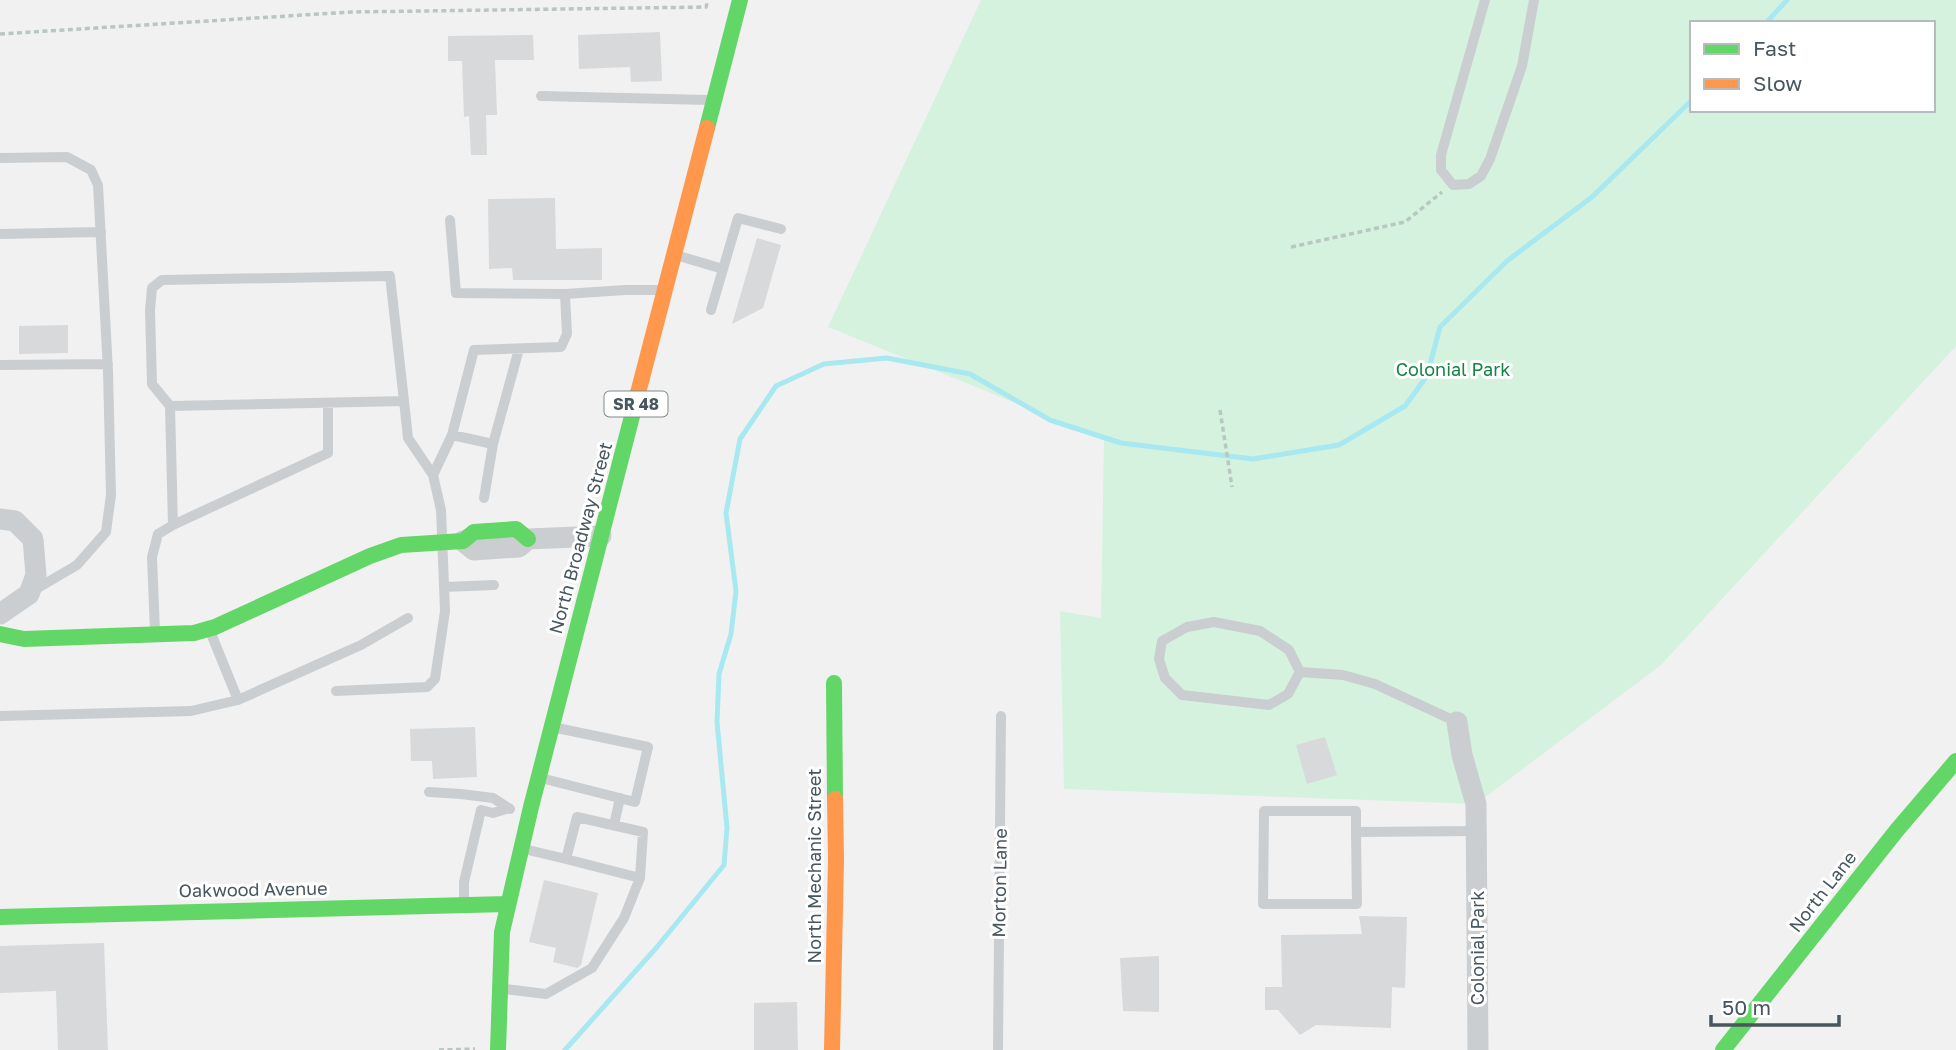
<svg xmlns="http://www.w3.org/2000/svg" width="1956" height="1050" viewBox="0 0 1956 1050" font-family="'Golos Text',sans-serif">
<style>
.green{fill:#d5f2de;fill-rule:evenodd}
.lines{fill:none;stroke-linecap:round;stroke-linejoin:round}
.stream{stroke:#a8e8f1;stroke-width:5}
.building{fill:#d8d9da}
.path{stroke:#b9c6c1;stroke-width:3.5;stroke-dasharray:5 3.5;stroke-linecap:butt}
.lane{stroke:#cbced0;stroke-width:10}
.street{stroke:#cbced0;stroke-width:21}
.fast{stroke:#63d668;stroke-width:16}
.slow{stroke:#ff974d;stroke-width:16}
.labels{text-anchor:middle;stroke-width:6;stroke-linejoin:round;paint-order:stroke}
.shield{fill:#fff;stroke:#7e898f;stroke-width:2}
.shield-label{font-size:16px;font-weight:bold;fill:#47565f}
.park-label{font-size:18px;fill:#128643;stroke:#fff}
.street-label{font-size:18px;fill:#47565f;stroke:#fff}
</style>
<rect width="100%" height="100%" fill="#f2f1f1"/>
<path class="green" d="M981 0H1956V346L1661 665 1476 804 1064 789 1060 611 1101 618 1104 439 828 327ZM1692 23H1933V110H1692Z"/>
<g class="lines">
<path class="stream" d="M1766 23 1787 0
M565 1050 657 947 724 865 727 828 717 722 719 674 731 634 736 591 726 513 740 439 776 386 824 364 887 358 970 374 1050 420 1121 443 1253 459 1339 445 1405 406 1427 376 1440 327 1507 261 1592 197 1692 100"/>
</g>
<path class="building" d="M660 32 662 81 631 82 630 67 579 69 578 35Z
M533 35 534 60H495L497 115H486L487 155H471L469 116 464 117 462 61H448V36Z
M555 198 556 249 602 248V280H513L512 268 489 269 488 199Z
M757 238 781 245 763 308 732 324Z
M68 325V353L19 354V326Z
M475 727 477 777 433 779 432 761H411L410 729Z
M1325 737 1337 775 1307 784 1296 745Z
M544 880 598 893 581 965 577 968 553 962 556 948 529 942Z
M1359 916 1407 917 1405 988 1392 987 1391 1028 1316 1025 1300 1035 1278 1010H1265V987H1282L1281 935 1362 934Z
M104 943 108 1050H58L56 991 0 993V946Z
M1159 956V1012L1123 1011 1120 958Z
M797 1002 798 1050H754V1003Z"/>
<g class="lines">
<path class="path" d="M0 34 351 12 706 7 708 0
M1291 247 1405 222 1442 192
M1220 410 1232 487
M439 1050 475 1049"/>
<path class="lane" d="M1485 0 1441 155V170L1453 185 1469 184 1481 176 1490 159 1522 66 1534 0
M541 96 709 100
M0 158 67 157 91 170 98 185 108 371 111 495 106 532 77 565 31 592
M450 220 456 293 565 294 625 290H659
M0 234 101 232
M679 256 723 269
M711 310 738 218 781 229
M0 365 108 364
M328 403V453L173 525 170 406 404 401 408 438 433 475 441 510 445 611 435 679 427 687 336 691
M170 406 152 384 150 310 152 288 162 280 390 276 404 401
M452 435 474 350 561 347 567 334 565 294
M493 444 519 349
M433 475 452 435 493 444 484 498
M444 587 494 585
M210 631 238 700
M155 632 152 557 158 534 173 525
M1300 672 1288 694 1269 705 1182 695 1165 678 1159 659 1162 641 1187 627 1214 622 1260 631 1289 650 1300 672 1343 675 1375 684 1457 722
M0 716 191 711 238 700 361 645 408 618
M541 778 635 802 648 747 557 728
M429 792 461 794 493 798 510 809
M577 817 643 832 640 878 566 859Z
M614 825 620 798
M1356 832V811H1264L1263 904H1357L1356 832 1477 831
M524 849 566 859
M464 902V882L481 810 493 813 509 808
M505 989 546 994 592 968 624 918 640 878
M998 1050 1001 716"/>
<path class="street" d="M0 519 15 521 33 539 36 575 29 594 0 614
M463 541 474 550 519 547 528 539 601 536
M1457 722 1462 755 1476 804 1478 1050"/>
<path class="fast" d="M707 128 740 0
M0 634 24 639 194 633 215 627 370 556 401 545 463 541 474 532 516 529 528 539
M834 683 835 799
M0 917 507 904
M498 1050 502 932 531 807 638 393
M1723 1050 1897 830 1956 761"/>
<path class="slow" d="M638 393 707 128
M832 1050 836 859 835 799"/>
</g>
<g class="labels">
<rect class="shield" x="604.5" y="391.5" width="63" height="25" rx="5"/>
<g class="shield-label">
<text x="636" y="410">SR 48</text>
</g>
<g class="park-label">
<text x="1453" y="376">Colonial Park</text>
</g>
<g class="street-label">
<text transform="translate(581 538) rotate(-75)" y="6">North Broadway Street</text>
<text transform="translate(815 866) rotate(-90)" y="6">North Mechanic Street</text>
<text transform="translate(1000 883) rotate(-89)" y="6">Morton Lane</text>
<text transform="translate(253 890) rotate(-1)" y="6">Oakwood Avenue</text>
<text transform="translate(1823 892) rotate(-52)" y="6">North Lane</text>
<text transform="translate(1478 948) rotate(-90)" y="6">Colonial Park</text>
</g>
</g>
<rect x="1690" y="21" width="245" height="91" fill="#ffffff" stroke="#b5bbbf" stroke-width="2"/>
<rect x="1704" y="44" width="35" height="10" fill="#63d668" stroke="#b5bbbf" stroke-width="2"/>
<text x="1753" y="56" font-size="21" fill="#47565f">Fast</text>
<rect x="1704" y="79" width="35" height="10" fill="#ff974d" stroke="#b5bbbf" stroke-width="2"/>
<text x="1753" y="91" font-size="21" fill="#47565f">Slow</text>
<path d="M1711 1015v10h128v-10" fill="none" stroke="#47565f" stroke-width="3.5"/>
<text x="1722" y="1015" font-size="21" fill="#47565f" stroke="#ffffff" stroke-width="5" paint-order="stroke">50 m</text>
</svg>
